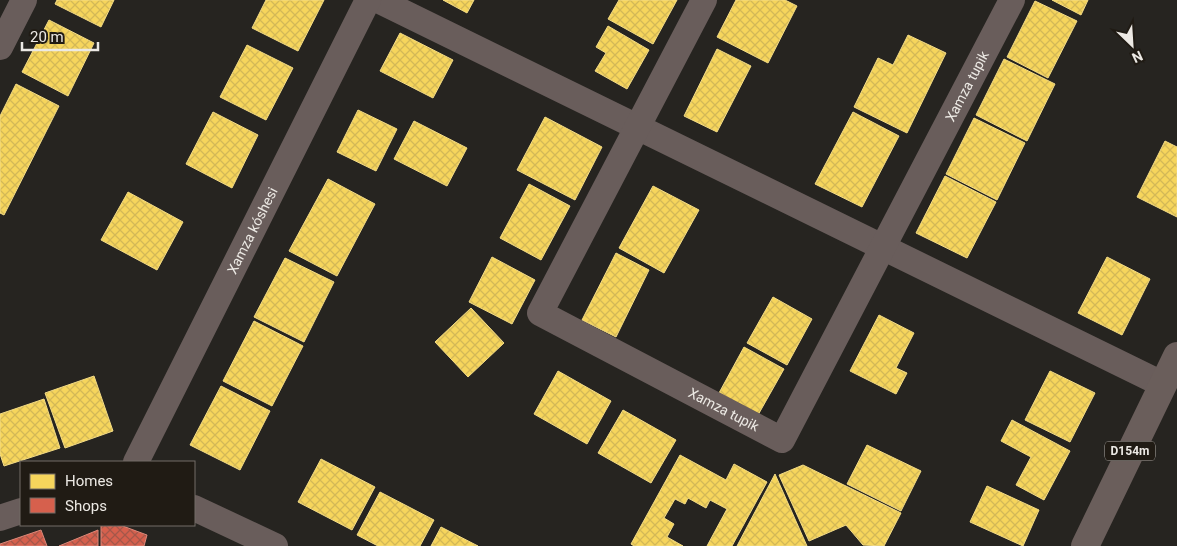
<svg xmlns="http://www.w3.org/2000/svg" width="1177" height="546" viewBox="0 0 1177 546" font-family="Roboto,sans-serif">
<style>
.homes{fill:url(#homes-cross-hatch);stroke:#f3db85}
.shops{fill:url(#shops-cross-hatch);stroke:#dd897a}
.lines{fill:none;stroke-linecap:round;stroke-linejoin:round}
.minor{stroke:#695d5b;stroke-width:26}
.primary{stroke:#6a5e5b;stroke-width:28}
.labels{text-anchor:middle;stroke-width:5;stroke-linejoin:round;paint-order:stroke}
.shield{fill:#201b14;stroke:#afaba6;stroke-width:1}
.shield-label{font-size:12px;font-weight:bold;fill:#ece9e4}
.street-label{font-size:14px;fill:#ece9e4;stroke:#201b14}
</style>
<defs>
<pattern id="homes-cross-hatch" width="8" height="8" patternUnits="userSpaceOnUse" patternTransform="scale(1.25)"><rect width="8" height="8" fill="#f6d55c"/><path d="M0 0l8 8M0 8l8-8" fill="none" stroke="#d3b857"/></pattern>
<pattern id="shops-cross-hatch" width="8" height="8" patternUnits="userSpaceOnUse" patternTransform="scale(1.25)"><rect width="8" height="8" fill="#d6604d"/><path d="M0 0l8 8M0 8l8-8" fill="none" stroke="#a4574a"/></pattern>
</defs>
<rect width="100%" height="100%" fill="#262420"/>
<path class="homes" d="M57 0H114L101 27 55 4Z
M266 0H324L298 51 252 28Z
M443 0H474L467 13Z
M619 0H677L653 44 608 19Z
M736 0H785L797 6 768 63 717 37Z
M1052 0H1088L1081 15Z
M1035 1 1077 21 1048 78 1007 57Z
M49 20 94 43 68 96 22 72Z
M608 26 649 50 627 89 595 71 606 53 596 47Z
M400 33 453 60 433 98 380 71Z
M908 35 946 53 907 133 854 107 878 58 893 65Z
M247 45 293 68 266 120 220 97Z
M717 49 751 66 717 132 684 116Z
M1004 59 1055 84 1027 141 976 115Z
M16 84 59 106 4 215 0 213V116Z
M358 110 397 129 376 171 337 152Z
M213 112 258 135 232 188 186 164Z
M853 112 899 136 862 207 815 184Z
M545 117 602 147 575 200 517 170Z
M974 118 1025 143 997 200 946 174Z
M414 121 467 148 447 186 394 159Z
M1165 141 1177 147V217L1137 197Z
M945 176 996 202 967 258 916 233Z
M328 179 375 204 337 276 289 251Z
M529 184 570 206 541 260 500 238Z
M653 186 699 210 664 273 619 248Z
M128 192 183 222 157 270 101 240Z
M616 253 649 270 616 337 582 320Z
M492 257 535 280 512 324 469 302Z
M1107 257 1150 279 1122 335 1078 313Z
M285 258 334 282 304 342 254 317Z
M773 297 812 319 787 365 747 343Z
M471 308 504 343 468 377 435 342Z
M879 315 914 333 896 368 907 373 896 394 850 371Z
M254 321 303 346 272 406 223 381Z
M744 347 784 369 758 415 719 393Z
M558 371 611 401 587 444 534 414Z
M1050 371 1095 393 1070 442 1025 420Z
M94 376 113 431 65 448 45 393Z
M221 386 270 411 240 470 190 445Z
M44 399 60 448 4 466 0 454V414Z
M623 410 676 440 651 483 598 453Z
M1012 420 1070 451 1044 500 1016 485 1031 457 1001 441Z
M867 445 921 471 901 511 847 484Z
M680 455 726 480 734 464 767 482 732 546H707L727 509 710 500 706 508 688 498 685 504 675 499 664 518 674 524 667 537 683 546H634L631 544Z
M321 459 375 487 352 530 298 502Z
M803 465 901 513 884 546 863 545 846 525 809 541 779 475Z
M775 474 807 546H737Z
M987 486 1039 510 1023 546 970 522Z
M380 492 434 520 420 546H378L357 535Z
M441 527 478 546H431Z"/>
<path class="shops" d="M101 525H120L147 535 144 546H101Z
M41 530 47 546H0V544Z
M98 530V546H59Z"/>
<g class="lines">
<g class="minor">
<path d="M378 0 1162 384"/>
<path id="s1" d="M704 0 540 313 782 440 1012 0"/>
<path d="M0 47 24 0"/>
<path id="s2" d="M136 462 368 0"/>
<path d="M194 508 275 546"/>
<path d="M0 518 21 511"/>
</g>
<path class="primary" d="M1085 546 1177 356"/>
</g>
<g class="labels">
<rect class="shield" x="1105" y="441.5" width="50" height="19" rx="4"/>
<g class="shield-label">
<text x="1130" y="455">D154m</text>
</g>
<g class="street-label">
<text dy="5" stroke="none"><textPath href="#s1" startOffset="1026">Xamza tupik</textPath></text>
<text dy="5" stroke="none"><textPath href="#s2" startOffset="259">Xamza kóshesi</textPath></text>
<text dy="5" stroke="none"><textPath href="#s1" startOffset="561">Xamza tupik</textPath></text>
</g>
</g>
<rect x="20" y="461" width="175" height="65" fill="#201b14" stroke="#726d67"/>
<rect x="30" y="474" width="25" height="15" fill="#f6d55c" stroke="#726d67"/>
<text x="65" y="486" font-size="15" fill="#ece9e4">Homes</text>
<rect x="30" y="498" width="25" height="15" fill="#d6604d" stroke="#726d67"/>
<text x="65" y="511" font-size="15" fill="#ece9e4">Shops</text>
<g transform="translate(1132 45) rotate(155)" stroke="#201b14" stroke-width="4" paint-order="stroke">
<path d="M0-4L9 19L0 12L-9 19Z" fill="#ece9e4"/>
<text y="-8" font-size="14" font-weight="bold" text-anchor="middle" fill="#ece9e4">N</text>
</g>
<path d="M22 42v8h76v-8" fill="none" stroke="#ece9e4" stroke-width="2.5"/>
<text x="30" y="42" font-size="15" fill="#ece9e4" stroke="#201b14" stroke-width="4" paint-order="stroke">20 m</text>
</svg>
